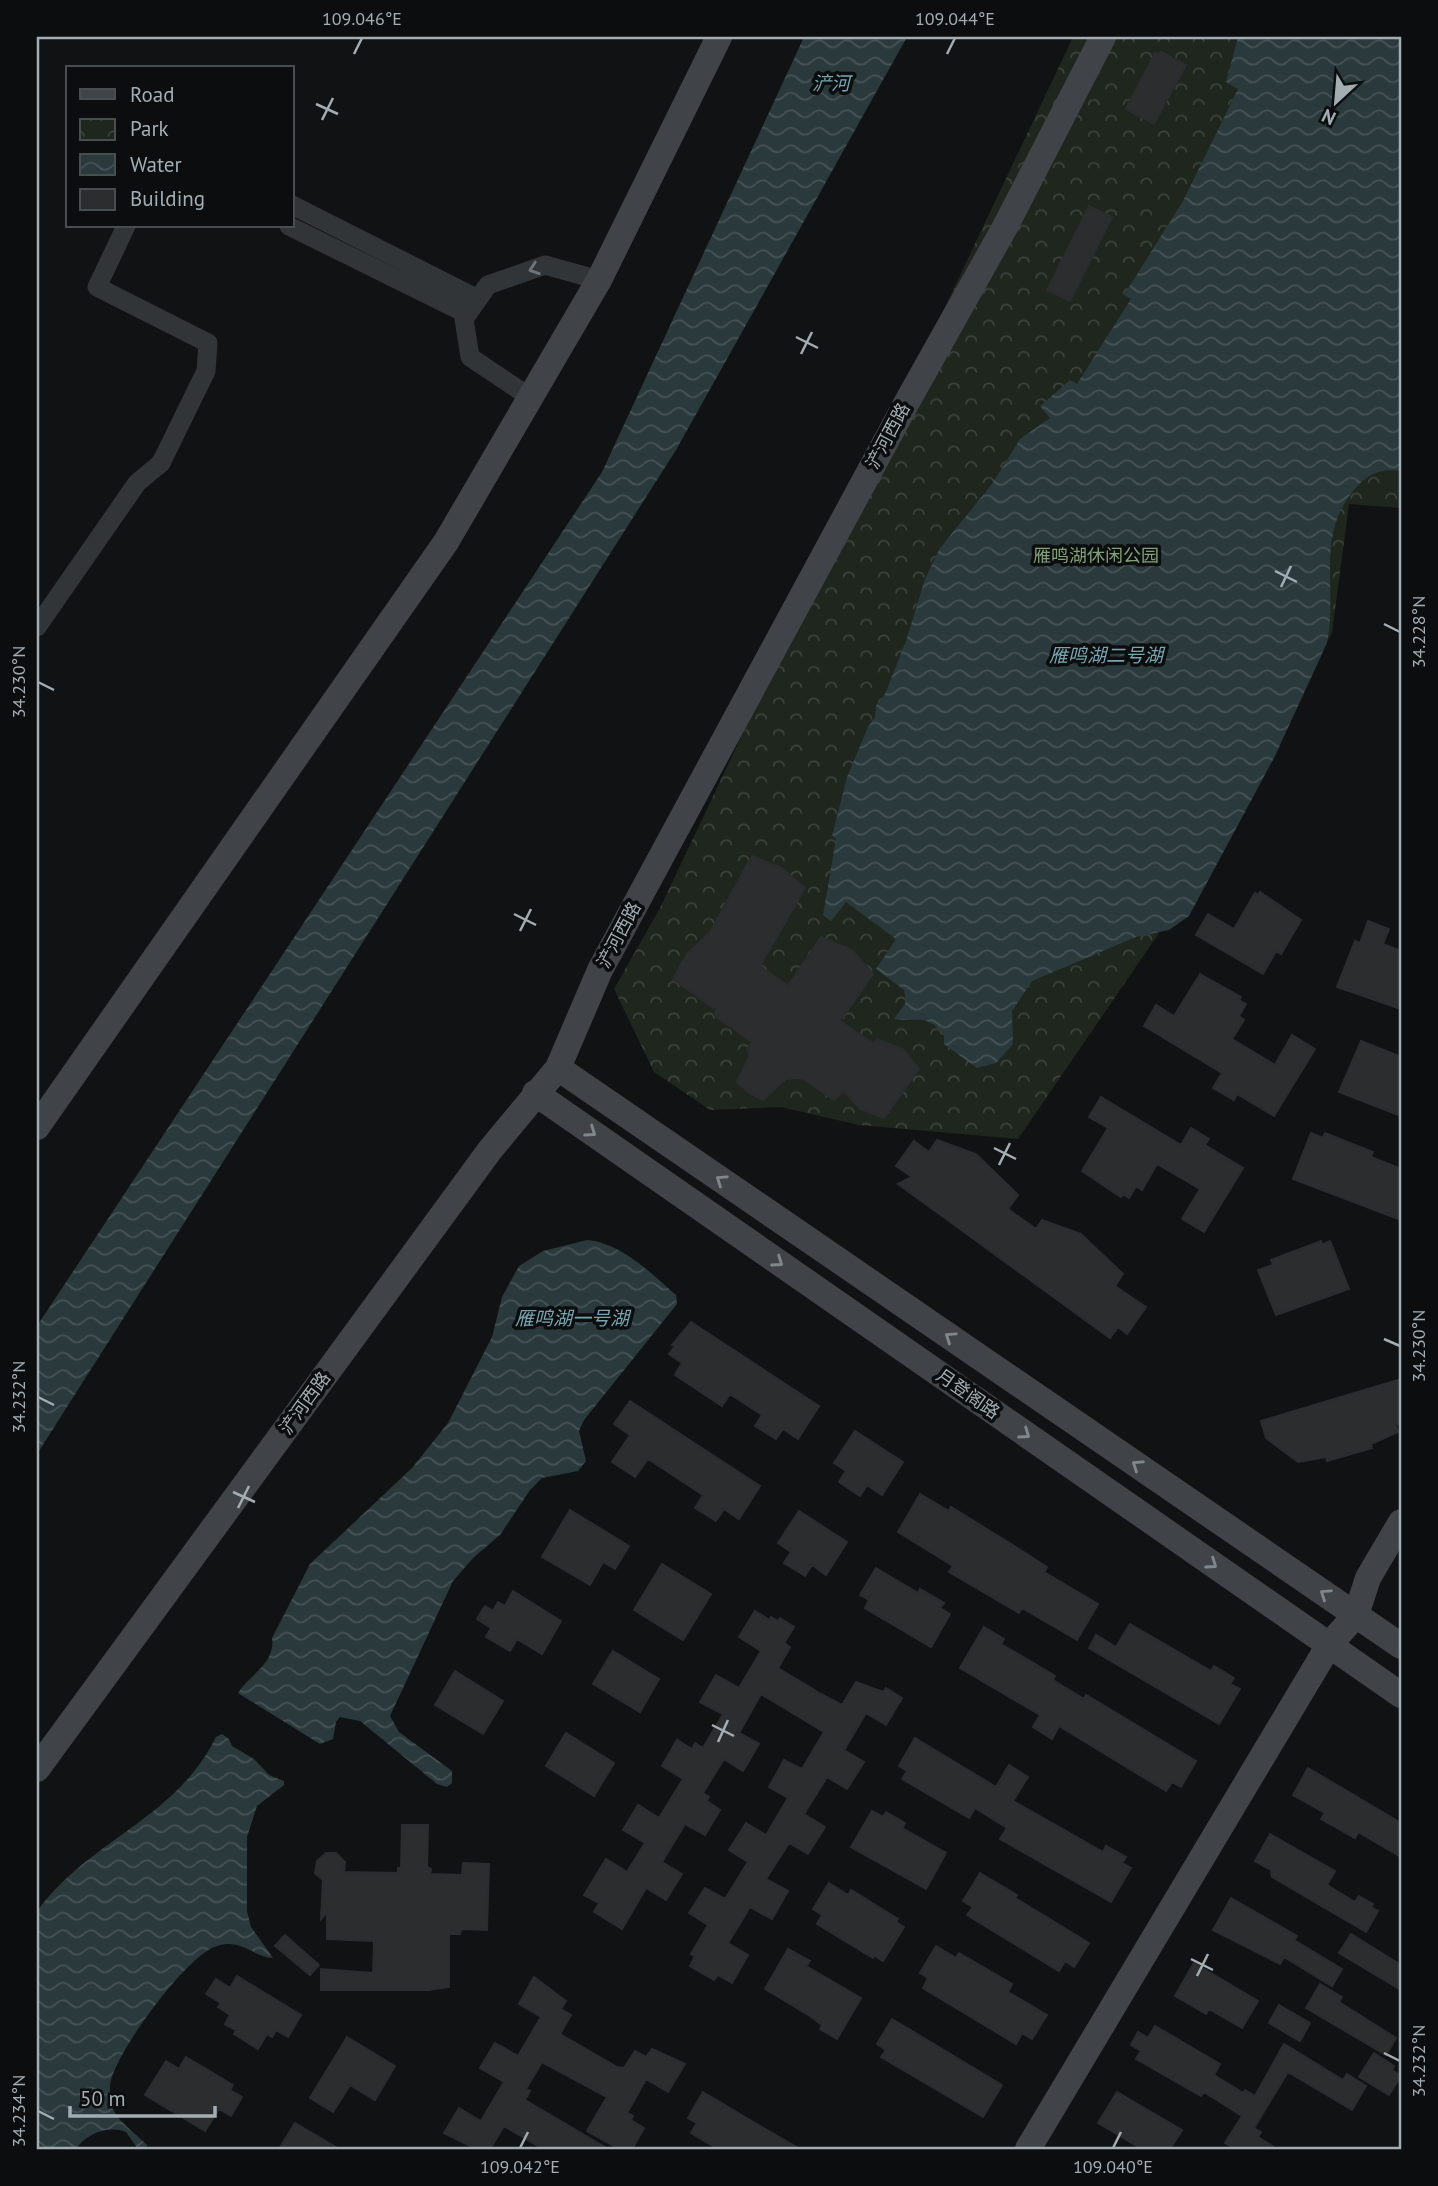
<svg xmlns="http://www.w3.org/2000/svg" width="1438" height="2186" viewBox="0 0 1438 2186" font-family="'PT Sans','Noto Sans SC',sans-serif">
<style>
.park{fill:url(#park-crowns)}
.water{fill:url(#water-waves)}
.building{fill:#2c2d2f;stroke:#2b2c2f;stroke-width:2}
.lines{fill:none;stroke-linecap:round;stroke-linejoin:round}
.street{stroke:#323538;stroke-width:19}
.secondary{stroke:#404448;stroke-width:26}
.oneway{stroke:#70777c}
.oneway2{stroke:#80888e}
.ticks{fill:none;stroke:#a2adb4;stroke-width:2.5}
.labels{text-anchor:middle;stroke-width:7;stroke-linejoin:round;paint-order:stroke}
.street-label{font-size:18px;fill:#a2adb4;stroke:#0c0d0e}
.park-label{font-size:18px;fill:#81a078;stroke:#0c0d0e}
.water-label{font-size:19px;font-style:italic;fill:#77a6b1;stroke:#0c0d0e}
.neatline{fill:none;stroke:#a2adb4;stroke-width:2.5}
.ticks-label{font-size:18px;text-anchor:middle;fill:#a2adb4}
</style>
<defs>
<pattern id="park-crowns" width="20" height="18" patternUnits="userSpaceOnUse" patternTransform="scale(1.75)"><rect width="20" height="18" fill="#1e261e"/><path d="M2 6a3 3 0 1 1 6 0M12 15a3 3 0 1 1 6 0" fill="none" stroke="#3c433c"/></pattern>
<pattern id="water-waves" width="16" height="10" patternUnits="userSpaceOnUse" patternTransform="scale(1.75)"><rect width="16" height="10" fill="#2a393c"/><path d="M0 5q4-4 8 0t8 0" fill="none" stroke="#465356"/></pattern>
</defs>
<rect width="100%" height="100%" fill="#111213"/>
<path class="park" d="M1073 37H1401V508L1349 504 1332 633 1172 914 1018 1139 859 1125 781 1107 710 1110 654 1072 614 989 660 908Z"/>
<path class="water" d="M804 37H907L676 450 37 1454V1326L602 472Z
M1238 37H1401V471C1381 468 1367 474 1354 490 1315 536 1338 589 1327 643L1275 756 1189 916 1169 930 1136 937 1032 981 1012 1011 1013 1044 996 1063 977 1068 944 1044V1036C928 1012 915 1023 894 1019L906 1002 904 990 876 969 896 939 846 902 831 921 823 915 836 839 832 836 847 777 868 727 875 717 876 706 885 694 906 641 925 579 940 548 992 484 1020 439 1050 418 1040 406 1070 380 1077 384 1131 299 1124 295 1183 201 1238 89 1226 82Z
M587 1240C621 1243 651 1273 676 1295L677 1304 584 1420 579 1431 586 1461 578 1471 542 1478 530 1490 500 1535 473 1558 453 1581 390 1716 399 1732 452 1771V1783L447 1787 437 1784 360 1721 340 1717 336 1722 333 1739 320 1744 238 1693C249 1675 276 1663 272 1638L310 1564 412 1468 448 1423 492 1337 502 1297 519 1266 543 1251Z
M222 1734 229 1739 232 1746 254 1759 269 1775 284 1781V1785L257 1806 247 1837V1911L251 1927 273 1958C254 1958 239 1935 212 1948 182 1963 120 2047 111 2080 109 2088 110 2098 112 2106 116 2121 137 2134 148 2146L138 2149 126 2132C108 2125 86 2134 76 2149H37V1911C90 1839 176 1819 216 1737Z"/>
<path class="building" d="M1161 52 1186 65 1154 124 1126 109 1155 53 1158 55Z
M1089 206 1112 217 1070 301 1047 290Z
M752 856 782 868 805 888 760 966 788 986 821 937 852 950 873 974 840 1021 874 1044 877 1039 903 1049 919 1069 884 1118 860 1109 844 1091 834 1100 802 1078 785 1079 763 1100 749 1093 737 1082 750 1055 747 1049 752 1042 714 1015 716 1010 673 979 687 954 710 932Z
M1260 892 1301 920 1281 954 1276 951 1263 974 1196 935 1208 914 1234 929 1255 893 1258 895Z
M1368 921 1389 929 1383 944 1401 951V1009L1337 987 1355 941 1360 943Z
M1200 974 1241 997 1239 1000 1246 1004 1239 1016 1244 1020 1232 1039 1275 1065 1292 1035 1315 1049 1274 1116 1237 1094 1234 1100 1213 1088 1222 1073 1144 1026 1156 1005 1174 1016Z
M1361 1041 1401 1057V1116L1339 1092Z
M1101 1097 1181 1145 1191 1128 1209 1139 1205 1145 1243 1168 1204 1232 1182 1219 1200 1189 1157 1164 1142 1190 1136 1186 1129 1198 1123 1194 1121 1197 1082 1171 1108 1128 1089 1117Z
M1311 1133 1323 1138 1325 1133 1373 1152 1371 1157 1401 1169V1220L1293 1179Z
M937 1140 976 1154 1018 1195 1008 1209 1036 1229 1042 1220 1081 1234 1123 1274 1115 1286 1146 1307 1127 1334 1118 1327 1110 1338 898 1184 912 1177 896 1166 914 1141 929 1152Z
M1321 1241 1322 1245 1330 1241 1349 1289 1276 1315 1258 1270 1273 1265 1271 1260Z
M691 1322 819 1406 798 1439 783 1429 776 1439 755 1426 762 1415 730 1394 722 1406 675 1375 682 1363 669 1354 675 1346 672 1345Z
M1401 1379V1424L1396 1425 1398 1432 1371 1444 1372 1448 1327 1461 1326 1457 1298 1462 1266 1438 1261 1421Z
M630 1401 760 1486 739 1519 724 1509 716 1521 695 1508 703 1495 648 1459 635 1477 612 1462 630 1435 614 1424Z
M855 1431 903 1462 882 1495 867 1485 860 1496 839 1482 846 1471 834 1463Z
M920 1494 949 1511 951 1507 1011 1544 1047 1567 1044 1572 1098 1604 1077 1640 1022 1608 1019 1613 949 1572 953 1566 898 1532Z
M570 1510 629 1546 615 1569 603 1562 590 1585 542 1557Z
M799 1511 847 1542 826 1575 812 1565 805 1576 784 1563 791 1552 778 1543Z
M662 1564 711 1594 683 1640 634 1610Z
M876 1568 918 1593 920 1589 944 1603 940 1608 950 1614 931 1647 865 1608 869 1600 860 1595Z
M513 1591 561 1621 542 1654 517 1639 510 1651 486 1637 491 1628 477 1619 485 1606 493 1611 498 1602 505 1606Z
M755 1611 769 1620 771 1617 778 1621 780 1618 794 1627 784 1643 790 1647 778 1668 821 1694 842 1705 856 1682 883 1692 886 1688 902 1698 886 1725 866 1713 844 1750 864 1762 847 1789 827 1777 804 1814 825 1827 808 1854 789 1843 766 1879 788 1891 772 1919 750 1907 728 1943 748 1955 732 1983 718 1975 714 1980 690 1966 695 1956 691 1954 708 1925 689 1913 705 1888 725 1899 748 1862 729 1850 746 1823 766 1835 788 1798 769 1787 784 1760 802 1769 824 1732 761 1694 739 1733 759 1744 743 1771 724 1759 703 1793 709 1797 707 1801 720 1810 705 1835 685 1824 662 1862 682 1874 666 1900 646 1888 622 1929 594 1912 599 1903 584 1895 606 1859 627 1872 645 1843 623 1830 638 1805 659 1818 683 1779 662 1766 677 1740 692 1749 695 1743 703 1748 723 1714 700 1702 716 1675 739 1688 761 1651 739 1637Z
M1130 1624 1211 1671 1214 1666 1234 1678 1230 1684 1240 1689 1219 1724 1089 1648 1096 1635 1116 1647Z
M984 1627 1004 1639 1001 1644 1055 1676 1053 1680 1084 1699 1086 1695 1196 1761 1181 1787 1172 1782 1166 1791 1059 1726 1052 1739 1033 1727 1040 1715 960 1668Z
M613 1651 659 1679 640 1712 593 1684Z
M455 1671 503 1701 483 1734 435 1705Z
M566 1733 614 1763 594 1796 546 1766Z
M915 1738 996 1787 1009 1765 1028 1777 1013 1801 1103 1852 1106 1846 1126 1857 1122 1863 1131 1868 1111 1902 1000 1839 1007 1828 975 1808 969 1818 902 1779 907 1771 899 1766Z
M1308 1768 1401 1823V1857L1358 1832 1355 1838 1321 1819 1325 1813 1293 1795Z
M872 1811 883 1817 886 1812 905 1823 902 1828 946 1853 926 1889 851 1847Z
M402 1825H428L427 1867 431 1869 430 1874 462 1875 463 1863 489 1864 487 1930 461 1929 460 1934H449V1987L428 1990H321V1969L373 1973 374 1941 327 1939V1912L321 1919 323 1880 315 1873 317 1861 326 1853H336L345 1862 344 1872 398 1873V1868H401Z
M1270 1834 1335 1871 1327 1885 1355 1902 1359 1896 1373 1904 1371 1907 1378 1911 1366 1932 1272 1877 1271 1870 1255 1861Z
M980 1873 1017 1895 1015 1898 1089 1943 1074 1967 1065 1961 1059 1971 967 1915 973 1907 963 1901Z
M829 1883 848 1895 851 1890 898 1919 896 1922 904 1927 883 1961 874 1955 873 1958 817 1924 822 1915 813 1909Z
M1231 1898 1297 1936 1294 1940 1342 1969 1332 1986 1284 1957 1280 1964 1213 1930Z
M1351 1934 1401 1965V1990L1339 1953Z
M285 1935 319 1965 310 1975 275 1946Z
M936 1946 956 1958 959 1953 1012 1984 1008 1992 1047 2015 1032 2039 1022 2033 1016 2044 923 1988 928 1978 920 1973Z
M788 1949 810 1961 806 1966 861 1998 837 2039 820 2029 822 2025 810 2016 765 1989Z
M1194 1963 1258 2001 1242 2028 1209 2009 1206 2014 1175 1996Z
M237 1976 301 2015 288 2037 276 2030 272 2037 267 2034 258 2049 234 2034 236 2030 225 2024 230 2015 218 2007 221 2003 206 1994 216 1979 230 1988Z
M534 1977 566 2001 561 2009 571 2015 560 2034 617 2067 624 2068 635 2051 646 2057 652 2049 685 2064 668 2092 646 2079 627 2113 633 2116 631 2120 644 2128 632 2149H619L587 2131 607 2097 542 2062 526 2089 530 2091 525 2100 608 2149H543L504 2126 490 2149H476L444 2133 459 2108 481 2121 504 2082 480 2068 495 2043 518 2056 541 2017 519 2004Z
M1320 1984 1342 1997 1339 2002 1396 2038 1386 2055 1306 2008Z
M1279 2005 1310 2023 1300 2041 1269 2023Z
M892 2019 1002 2085 983 2117 881 2057 886 2050 877 2044Z
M1155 2026 1220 2064 1214 2075 1243 2093 1245 2090 1255 2096 1284 2044 1343 2080 1347 2074 1366 2086 1352 2110 1288 2072 1254 2128 1261 2132 1258 2137 1277 2149H1236L1225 2143 1242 2116 1204 2092 1201 2096 1136 2059 1141 2051 1131 2045 1138 2032 1148 2038Z
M347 2037 395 2066 375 2100 350 2085 333 2112 310 2098Z
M1374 2053 1394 2066 1392 2070 1401 2076 1389 2095 1359 2077Z
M186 2057 233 2085 230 2090 242 2097 231 2116 219 2109 205 2131 145 2095 166 2061 179 2069Z
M703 2092 760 2126 800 2149H718L691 2133 697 2123 688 2118Z
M1117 2092 1182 2130 1170 2149H1150L1144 2145 1142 2149 1098 2123Z
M295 2123 339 2149H279Z"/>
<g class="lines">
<path class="street" d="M292 205 478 299
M289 226 467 314
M531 398 470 357 464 319 488 285 545 265 599 280
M37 627 137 483 161 463 206 371 208 343 97 287 126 226"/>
<path class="secondary" d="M558 1068 1401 1646
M535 1093 1401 1695
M37 1127 446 542 599 280 719 37
M37 1769 490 1150 558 1068 600 970 907 402 1005 227 1103 37
M1028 2149 1329 1645 1356 1615 1368 1578 1401 1522"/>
</g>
<defs><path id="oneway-chevron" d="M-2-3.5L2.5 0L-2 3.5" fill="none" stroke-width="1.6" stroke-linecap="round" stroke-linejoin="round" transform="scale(1.75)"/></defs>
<use class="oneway" href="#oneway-chevron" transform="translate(534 269) rotate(161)"/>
<g class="oneway2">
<use href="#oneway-chevron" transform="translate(591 1132) rotate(35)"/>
<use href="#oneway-chevron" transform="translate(721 1180) rotate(-146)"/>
<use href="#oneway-chevron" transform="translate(778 1262) rotate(35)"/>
<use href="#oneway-chevron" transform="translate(950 1337) rotate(-146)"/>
<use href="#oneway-chevron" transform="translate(1025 1434) rotate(35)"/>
<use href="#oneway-chevron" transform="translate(1137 1465) rotate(-146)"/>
<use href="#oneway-chevron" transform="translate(1212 1564) rotate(35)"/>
<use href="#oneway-chevron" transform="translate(1325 1594) rotate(-146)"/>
</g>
<path class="ticks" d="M354 54 362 38M947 54 955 38M316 104 338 114M322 120 333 98M796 337 818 348M801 354 812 332M1275 571 1297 582M1281 587 1291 566M1384 624 1400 632M38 682 54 690M514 914 536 925M520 931 531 909M994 1148 1016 1159M999 1165 1010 1143M1384 1339 1400 1346M38 1397 54 1405M233 1492 255 1502M238 1508 249 1486M712 1725 734 1736M718 1742 728 1720M1191 1959 1213 1970M1197 1976 1208 1954M1384 2053 1400 2061M38 2111 54 2119M520 2148 528 2132M1113 2148 1121 2132"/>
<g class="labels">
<g class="street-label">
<text transform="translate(888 436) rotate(-62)" y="6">浐河西路</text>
<text transform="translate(619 935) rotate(-62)" y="6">浐河西路</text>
<text transform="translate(968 1394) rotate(35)" y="6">月登阁路</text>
<text transform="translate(305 1403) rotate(-54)" y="6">浐河西路</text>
</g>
<g class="park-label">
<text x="1096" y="562">雁鸣湖休闲公园</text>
</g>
<g class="water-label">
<text x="831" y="90">浐河</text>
<text x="1106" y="662">雁鸣湖二号湖</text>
<text x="572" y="1325">雁鸣湖一号湖</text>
</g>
</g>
<rect width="1438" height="2186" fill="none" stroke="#0c0d0e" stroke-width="77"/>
<rect x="66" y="66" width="228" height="161" fill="#0c0d0e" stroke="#484d50" stroke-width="2"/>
<rect x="80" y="89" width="35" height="10" fill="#404448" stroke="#484d50" stroke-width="2"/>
<text x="130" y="102" font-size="21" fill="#a2adb4">Road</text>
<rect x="80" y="119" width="35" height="21" fill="url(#park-crowns)" stroke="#484d50" stroke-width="2"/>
<text x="130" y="136" font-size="21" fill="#a2adb4">Park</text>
<rect x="80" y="154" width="35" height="21" fill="url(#water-waves)" stroke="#484d50" stroke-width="2"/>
<text x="130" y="172" font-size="21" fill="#a2adb4">Water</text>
<rect x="80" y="189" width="35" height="21" fill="#2c2d2f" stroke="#484d50" stroke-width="2"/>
<text x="130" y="206" font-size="21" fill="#a2adb4">Building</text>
<g transform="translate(1336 102) rotate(206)" stroke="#0c0d0e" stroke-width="5" paint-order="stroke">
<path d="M0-5L12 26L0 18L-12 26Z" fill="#a2adb4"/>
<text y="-10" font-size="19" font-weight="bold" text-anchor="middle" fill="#a2adb4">N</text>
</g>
<path d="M70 2106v10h145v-10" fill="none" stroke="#a2adb4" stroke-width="3.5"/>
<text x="80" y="2106" font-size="21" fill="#a2adb4" stroke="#0c0d0e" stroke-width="5" paint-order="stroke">50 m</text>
<rect x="38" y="38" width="1362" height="2110" class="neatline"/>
<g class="ticks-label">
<text x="362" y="25">109.046°E</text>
<text x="955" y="25">109.044°E</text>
<text transform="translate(1419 632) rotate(-90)" y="6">34.228°N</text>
<text transform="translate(19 682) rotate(-90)" y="6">34.230°N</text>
<text transform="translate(1419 1346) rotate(-90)" y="6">34.230°N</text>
<text transform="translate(19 1397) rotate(-90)" y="6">34.232°N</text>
<text transform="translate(1419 2061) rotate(-90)" y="6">34.232°N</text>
<text transform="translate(19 2111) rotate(-90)" y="6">34.234°N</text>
<text x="520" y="2173">109.042°E</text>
<text x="1113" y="2173">109.040°E</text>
</g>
</svg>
